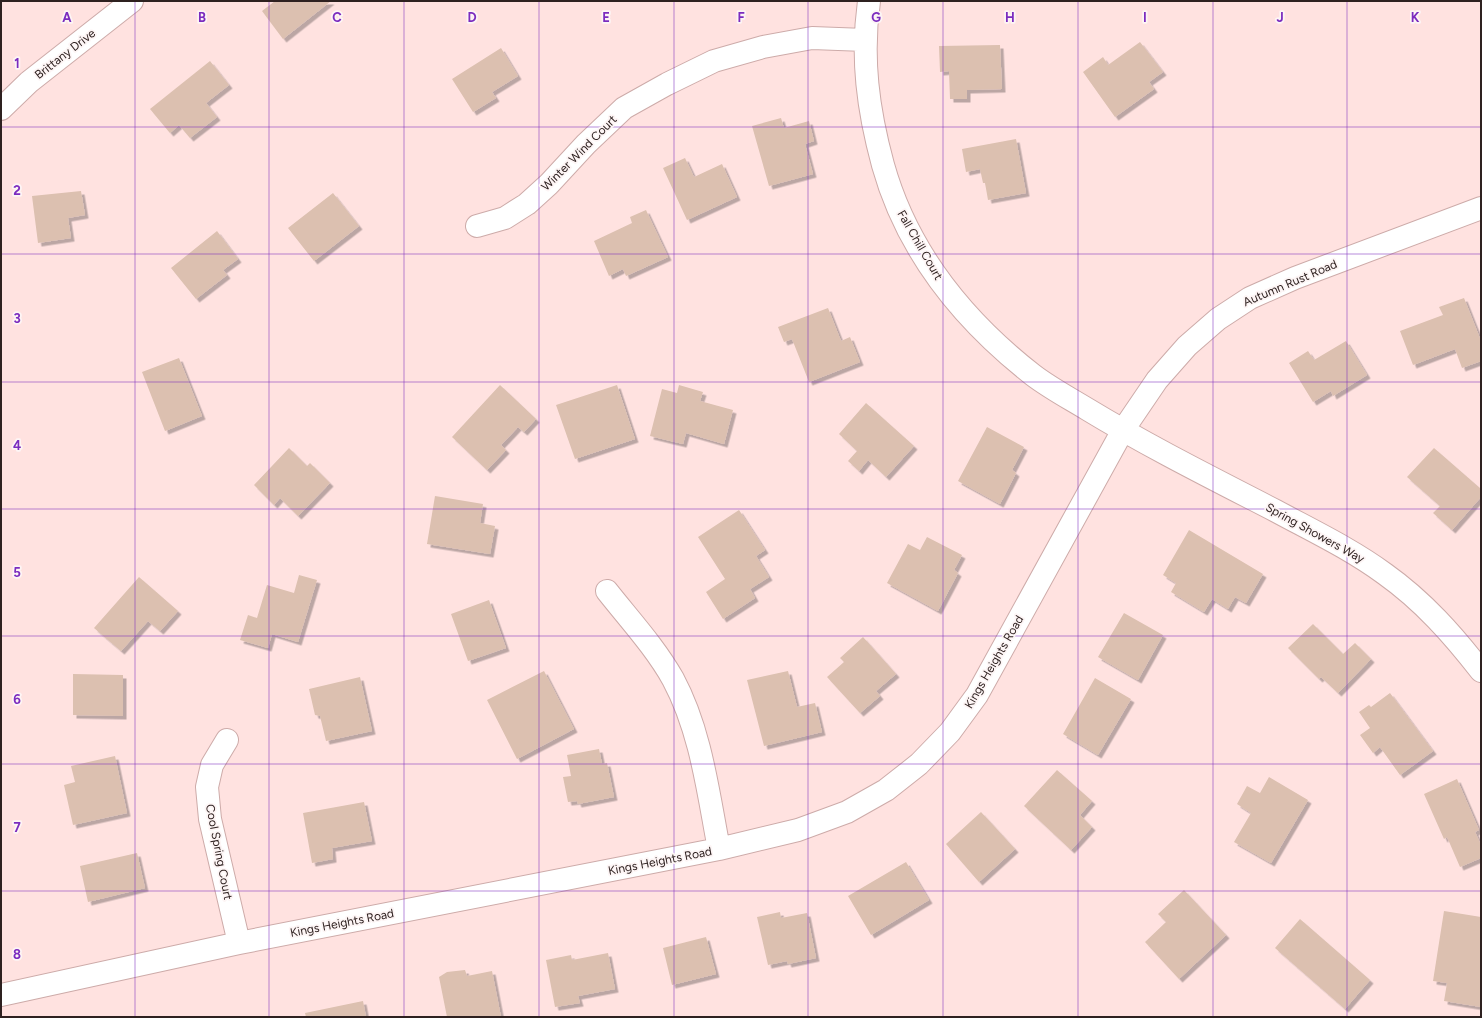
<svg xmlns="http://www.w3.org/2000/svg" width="1482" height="1018" viewBox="0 0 1482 1018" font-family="Figtree,sans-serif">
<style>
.building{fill:#dcc0b0;filter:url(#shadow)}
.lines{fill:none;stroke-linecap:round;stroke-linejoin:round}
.minor-casing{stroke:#cdaba9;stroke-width:24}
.minor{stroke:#fff;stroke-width:22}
.grid{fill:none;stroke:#7b2cbf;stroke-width:1;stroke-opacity:0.55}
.labels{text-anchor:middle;stroke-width:3.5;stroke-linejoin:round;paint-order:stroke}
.street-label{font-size:12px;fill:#2e2120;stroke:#fdf5f5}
.grid-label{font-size:13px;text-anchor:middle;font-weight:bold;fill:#7b2cbf;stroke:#fdf5f5;stroke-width:3.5;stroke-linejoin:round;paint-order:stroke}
</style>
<defs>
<filter id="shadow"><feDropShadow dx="3.5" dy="3.5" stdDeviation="0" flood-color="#0004"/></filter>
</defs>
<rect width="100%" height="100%" fill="#ffe2e0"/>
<path class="building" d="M275 1H331L283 39 262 11Z
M1140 42 1163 72 1149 82 1154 89 1115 117 1083 72 1103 57 1108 65Z
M1000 45 1002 89 967 90V99H950L949 71 940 72 939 46Z
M501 48 518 76 492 92 496 98 473 112 452 79Z
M210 61 229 85 206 103 217 117 190 138 179 125 170 133 150 109Z
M781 118 784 128 809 121 814 141 805 144 813 174 769 186 752 126Z
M1016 139 1026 193 988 200 985 183H983L980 169 966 172 962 149Z
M685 158 694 177 722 164 737 197 687 220 663 168Z
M81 191 85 215 68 218 71 238 38 243 32 196Z
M333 193 359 226 314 261 288 228Z
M646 210 668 257 626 276 623 269 609 276 594 241 632 223 630 217Z
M217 231 238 259 223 270 227 275 196 299 171 268Z
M1464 298 1481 341V361L1462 368 1455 349 1413 365 1400 331 1443 315 1439 307Z
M828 308 841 341 850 337 860 362 809 382 792 339 784 342 778 327Z
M1346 341 1367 375 1333 396 1331 391 1313 402 1289 363 1308 351 1314 360Z
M179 358 202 416 165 431 142 372Z
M500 385 536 419 524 432 518 427 501 445 506 450 487 470 452 437Z
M617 385 635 439 575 459 556 405Z
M679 385 703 392 700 401 733 410 724 444 686 433 683 444 650 436 662 389 677 393Z
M866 403 914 446 886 477 868 460 859 471 848 461 857 451 839 434Z
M987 427 1024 447 1012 470 1016 473 1000 504 958 481Z
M289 448 307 466 310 463 330 483 298 516 280 498 274 505 254 485Z
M1434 448 1481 489V497L1452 530 1433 513 1440 506 1407 477Z
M435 496 483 504 480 523 495 526 490 554 427 544Z
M739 510 765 550 756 556 769 577 750 589 755 598 723 619 706 592 725 579 698 537Z
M1189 530 1263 574 1246 603 1235 597 1228 609 1212 599 1204 612 1171 592 1176 583 1163 575Z
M927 537 962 555 954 570 958 573 938 611 887 583 908 544 920 550Z
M299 575 317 580 298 642 272 634 268 648 240 640 248 615 257 618 267 585 294 593Z
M139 577 178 611 160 631 148 621 121 651 94 628Z
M489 600 506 648 468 661 451 614Z
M1124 613 1163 635 1138 680 1098 657Z
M1313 624 1343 654 1355 643 1371 659 1338 693 1321 677 1319 679 1288 648Z
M863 637 896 674 876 691 880 696 860 713 827 677 844 662 840 658Z
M544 671 574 729 517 759 487 700Z
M788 671 797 707 815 703 822 732 764 746 747 680Z
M73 674 123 675V716L73 715Z
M360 677 372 731 326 741 320 716 315 715 309 689Z
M1095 678 1131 699 1098 755 1063 734Z
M1390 693 1433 751 1400 775 1380 747 1373 753 1360 735 1370 728 1359 712 1369 705 1371 707Z
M599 749 602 764 607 763 614 797 578 804 577 801 568 802 563 777 571 776 567 755Z
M115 756 127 813 73 825 64 785 75 782 71 766Z
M1057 770 1092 801 1080 815 1092 827 1071 850 1024 806Z
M1269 777 1308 800 1271 863 1234 842 1251 813 1237 804 1247 786 1260 793Z
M1457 779 1479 830 1475 832 1481 845V858L1460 867 1447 837 1444 839 1424 794Z
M364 802 372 841 332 848 333 859 312 863 303 813Z
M981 812 1015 849 979 882 946 844Z
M137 853 145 888 88 902 80 866Z
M906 862 929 900 871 935 848 896Z
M1184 890 1226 935 1179 979 1145 942 1166 922 1158 914Z
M1444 911 1481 917V1007L1444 1001 1447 983 1433 981Z
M780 912 781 918 807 913 816 958 788 964 787 961 768 965 757 917Z
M1300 919 1370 980 1345 1009 1275 948Z
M706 937 716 974 672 985 663 948Z
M608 953 615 989 578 996 580 1003 555 1007 546 960 571 955 572 960Z
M465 970 467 976 492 971 501 1017H447L439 977 447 972Z
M363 1001 366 1017H306L305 1013Z"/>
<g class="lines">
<defs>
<path id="minor" d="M869 1C861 58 868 110 883 165 907 251 964 321 1033 375 1050 388 1069 398 1087 409 1148 446 1212 478 1276 511 1313 531 1351 549 1385 574 1423 601 1453 635 1481 671
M1 109 29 82 132 1
M477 226 505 218 527 204 549 184 586 144 624 108 667 84 714 61 763 47 812 38 865 40
M607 591C629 619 655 647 673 679 701 731 708 792 719 849
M227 740 212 765 207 787 210 819 239 943
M1 995 239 943 719 849 798 830 847 812 886 790 919 764 950 732 977 695 1123 430 1157 380 1187 346 1218 319 1250 298 1295 278 1481 208"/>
</defs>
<use href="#minor" class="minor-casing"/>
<use href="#minor" class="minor"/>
</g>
<path class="grid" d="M135 1V1017M269 1V1017M404 1V1017M539 1V1017M674 1V1017M808 1V1017M943 1V1017M1078 1V1017M1213 1V1017M1347 1V1017M1 127H1481M1 254H1481M1 382H1481M1 509H1481M1 636H1481M1 764H1481M1 891H1481"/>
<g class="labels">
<g class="street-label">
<text transform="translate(65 54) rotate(-38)" y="4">Brittany Drive</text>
<text transform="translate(579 153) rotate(-45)" y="4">Winter Wind Court</text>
<text transform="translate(920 245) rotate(60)" y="4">Fall Chill Court</text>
<text transform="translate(1290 283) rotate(-23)" y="4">Autumn Rust Road</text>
<text transform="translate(1315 533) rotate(29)" y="4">Spring Showers Way</text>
<text transform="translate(994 662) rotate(-60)" y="4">Kings Heights Road</text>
<text transform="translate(219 852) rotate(79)" y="4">Cool Spring Court</text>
<text transform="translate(660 861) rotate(-11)" y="4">Kings Heights Road</text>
<text transform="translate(342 923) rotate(-11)" y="4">Kings Heights Road</text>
</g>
</g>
<g class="grid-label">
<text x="67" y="22">A</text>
<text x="202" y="22">B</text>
<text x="337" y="22">C</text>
<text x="472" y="22">D</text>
<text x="606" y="22">E</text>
<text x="741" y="22">F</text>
<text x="876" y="22">G</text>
<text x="1010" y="22">H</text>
<text x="1145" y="22">I</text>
<text x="1280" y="22">J</text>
<text x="1415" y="22">K</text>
<text x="17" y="68">1</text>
<text x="17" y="195">2</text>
<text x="17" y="323">3</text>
<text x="17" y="450">4</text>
<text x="17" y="577">5</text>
<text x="17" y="704">6</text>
<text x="17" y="832">7</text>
<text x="17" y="959">8</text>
</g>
<rect width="1482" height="1018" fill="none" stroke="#2e2120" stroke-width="4"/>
</svg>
